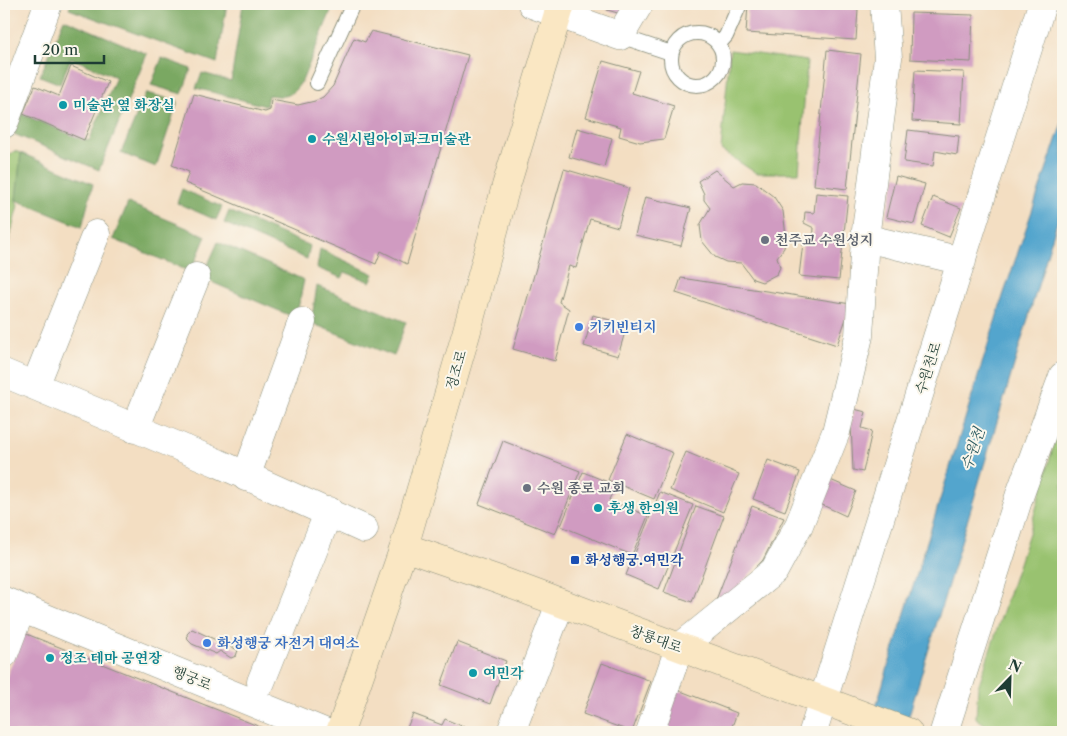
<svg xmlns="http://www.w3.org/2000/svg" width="1067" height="736" viewBox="0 0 1067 736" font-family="'Libre Caslon Text','Noto Serif KR',serif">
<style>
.green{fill:#99c26f;stroke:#5c8052}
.forest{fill:#7aa862;stroke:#4c724b}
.water{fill:#52a5cd;stroke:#387180}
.building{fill:#d09bc1}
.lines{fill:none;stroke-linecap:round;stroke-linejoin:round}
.lane-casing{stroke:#898e7b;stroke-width:16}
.street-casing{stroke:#898e7b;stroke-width:29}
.secondary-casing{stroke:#898e7b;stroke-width:29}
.lane{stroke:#fff;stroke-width:14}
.street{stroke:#fff;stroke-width:28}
.secondary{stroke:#fae7c3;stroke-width:28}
.culture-dot{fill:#0f9aa8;stroke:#fbf7ec;stroke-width:2}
.worship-dot{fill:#6b7280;stroke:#fbf7ec;stroke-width:2}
.shop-dot{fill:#3f7fe0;stroke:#fbf7ec;stroke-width:2}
.transit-dot{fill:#1a4fb4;stroke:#fbf7ec;stroke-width:2}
.labels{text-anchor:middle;stroke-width:4;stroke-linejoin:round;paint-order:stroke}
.culture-label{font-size:14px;font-weight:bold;fill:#0d838f;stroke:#fbf7ec;text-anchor:start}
.worship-label{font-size:14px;font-weight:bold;fill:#5b616d;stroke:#fbf7ec;text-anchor:start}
.shop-label{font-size:14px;font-weight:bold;fill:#366cbe;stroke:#fbf7ec;text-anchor:start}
.street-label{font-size:14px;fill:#1f3d34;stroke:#fbf7ec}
.transit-label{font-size:14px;font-weight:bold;fill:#164399;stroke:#fbf7ec;text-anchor:start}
.water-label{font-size:15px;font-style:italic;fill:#2e5c62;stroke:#fbf7ec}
</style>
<rect width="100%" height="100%" fill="#fbf7ec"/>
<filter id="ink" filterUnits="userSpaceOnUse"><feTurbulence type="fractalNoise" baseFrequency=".02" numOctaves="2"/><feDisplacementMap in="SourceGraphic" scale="10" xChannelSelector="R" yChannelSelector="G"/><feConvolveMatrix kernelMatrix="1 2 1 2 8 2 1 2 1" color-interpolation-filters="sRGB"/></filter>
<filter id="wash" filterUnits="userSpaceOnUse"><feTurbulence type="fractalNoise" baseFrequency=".0096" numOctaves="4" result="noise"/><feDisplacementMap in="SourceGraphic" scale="20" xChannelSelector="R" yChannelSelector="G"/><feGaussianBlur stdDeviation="1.12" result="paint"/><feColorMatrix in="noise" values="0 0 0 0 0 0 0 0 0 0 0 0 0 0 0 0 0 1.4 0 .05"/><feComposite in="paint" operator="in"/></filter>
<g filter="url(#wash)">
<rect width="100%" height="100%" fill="#f3dec2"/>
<path class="green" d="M730 50 807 61 799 173H756L721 150Z
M14 151 21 153 16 200 18 205 4 261V161Z
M1063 412V732H996L976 718 978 687 1030 530Z"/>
<path class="forest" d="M71 4H227L217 63 69 9Z
M243 4H334L302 81C290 98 287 97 268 95L266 106 196 88 202 73 231 81Z
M64 19 147 54 99 170 14 134 22 114 89 141 116 77 71 58 60 84 40 76Z
M162 58 191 69 182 94 151 85Z
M146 93 178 101 156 167 121 153Z
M21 153 93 184 82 227 16 200Z
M182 189 222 207 216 220 177 203Z
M128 203 206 236 191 272 113 239Z
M229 211 310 246 307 259 224 223Z
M218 242 304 280 296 318 202 278Z
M320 249 374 274 370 282 345 272 342 278 317 268Z
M317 286 406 322 394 356 311 323Z"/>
<path class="water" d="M1063 120V202L904 732H868L1003 296Z"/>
<g id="blocks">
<path class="building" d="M608 4H631L625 15 607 10Z
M748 4 858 9 856 40 746 33Z
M911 13 973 15 971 62 910 59Z
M371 31 468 55 407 264 381 251 376 264 185 183 189 172 172 165 194 94 265 112 270 110 271 100 298 105 315 101 323 97 333 86 354 38 365 42Z
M827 50 861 54 847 189 814 185Z
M603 61 639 71 632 93 674 106 664 139 640 142 619 136 621 127 586 117Z
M71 66 108 82 84 140 23 114 35 86 59 96Z
M915 70 964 72 961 124 912 121Z
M577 128 612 138 604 167 569 157Z
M908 130 959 136 957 155 935 151 933 166 904 162Z
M564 169 629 188 618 227 590 219 576 268 569 266 559 302 569 309 555 361 513 349Z
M715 170 734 186 742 182 756 183 774 197 783 211 786 236 784 248 777 257 780 267 777 274 762 282 753 279 741 263 726 262 715 257 702 241 700 225 710 208 704 200V194L698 181Z
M896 176 925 184 914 224 886 217Z
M816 193 848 196 839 280 799 276 803 243 813 244 814 228 804 223 805 212 814 213Z
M645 197 691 208 681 246 635 235Z
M933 197 961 208 949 237 922 226Z
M681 278 851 304 837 345 676 293Z
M593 315 627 325 618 356 584 346Z
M854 409 866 412 862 428 872 431 863 472 853 470 851 423Z
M627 434 673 453 654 499 608 480Z
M503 441 580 471 555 534 479 504Z
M686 452 739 474 723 512 670 490Z
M768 460 800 472 785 511 753 499Z
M583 472 615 485 609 500 648 516 632 555 561 526Z
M828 479 856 491 846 516 818 503Z
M660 492 693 505 659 589 626 575Z
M696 506 724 516 692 602 664 592Z
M752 506 784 518 763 560 724 602 716 600Z
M192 629 238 650 236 656 231 658 220 651 216 654 192 644 188 640 187 634Z
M24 633 273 732H4V683Z
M457 642 506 661 490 704 441 685Z
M602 663 651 681 632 732 583 714Z
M673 688 737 713 730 732H666L657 729Z
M413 714 442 725 445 719 476 732H405Z"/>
</g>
</g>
<g filter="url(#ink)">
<use href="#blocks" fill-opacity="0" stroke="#898e7b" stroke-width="1"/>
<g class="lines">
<defs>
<path id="lane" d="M671 59a26 26 0 1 1 52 0a26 26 0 1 1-52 0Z
M620 36 671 53
M719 44 726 36 740 4
M317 83 353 4"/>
<path id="street" d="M532 4 620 36 639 4
M4 124 48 4
M865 238 962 261
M4 373 218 463 364 529
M35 386 96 234
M135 429 196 277
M246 477 302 322
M4 601 324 732
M4 654 21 609
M261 682 329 511
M511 732 560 604
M650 732 679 648 774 571 799 525 836 432 859 336 865 238 888 58 884 4
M813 732 1042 4
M944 732 1020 494 1063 376"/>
<path id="secondary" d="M404 547 499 580 908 732
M340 732 404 547 466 334 506 186 561 4"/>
</defs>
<use href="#lane" class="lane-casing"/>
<use href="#street" class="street-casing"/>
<use href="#secondary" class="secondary-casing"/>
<use href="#lane" class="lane"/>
<use href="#street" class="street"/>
<use href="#secondary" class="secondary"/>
</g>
</g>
<g class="culture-dot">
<circle cx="63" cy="105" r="5"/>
<circle cx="312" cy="139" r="5"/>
<circle cx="598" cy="508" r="5"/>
<circle cx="50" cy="658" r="5"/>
<circle cx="473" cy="673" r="5"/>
</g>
<g class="worship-dot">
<circle cx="765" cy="240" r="5"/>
<circle cx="527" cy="488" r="5"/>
</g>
<g class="shop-dot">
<circle cx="579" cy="327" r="5"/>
<circle cx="207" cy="643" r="5"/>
</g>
<rect class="transit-dot" x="570" y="555" width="10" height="10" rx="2.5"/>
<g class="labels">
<g class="culture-label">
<text x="73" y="110">미술관 옆 화장실</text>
<text x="322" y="144">수원시립아이파크미술관</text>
<text x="608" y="513">후생 한의원</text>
<text x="60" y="663">정조 테마 공연장</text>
<text x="483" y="678">여민각</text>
</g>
<g class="worship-label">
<text x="775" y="245">천주교 수원성지</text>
<text x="537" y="493">수원 종로 교회</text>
</g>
<g class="shop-label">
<text x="589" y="332">키키빈티지</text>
<text x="217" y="648">화성행궁 자전거 대여소</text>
</g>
<g class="street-label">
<text transform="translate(928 368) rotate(-72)" y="5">수원천로</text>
<text transform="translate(456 370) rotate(-74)" y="5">정조로</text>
<text transform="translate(656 639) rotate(20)" y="5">창룡대로</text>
<text transform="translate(192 678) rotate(22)" y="5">행궁로</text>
</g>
<g class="transit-label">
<text x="585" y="565">화성행궁.여민각</text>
</g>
<g class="water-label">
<text transform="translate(973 449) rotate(-71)" y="5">수원천</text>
</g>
</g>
<rect width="1067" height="736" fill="none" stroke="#fbf7ec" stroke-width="20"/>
<g transform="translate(1010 678) rotate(23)" stroke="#fbf7ec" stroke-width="4" paint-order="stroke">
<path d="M0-4L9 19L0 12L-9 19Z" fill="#1f3d34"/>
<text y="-8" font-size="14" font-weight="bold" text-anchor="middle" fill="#1f3d34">N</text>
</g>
<path d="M35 55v8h69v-8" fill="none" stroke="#1f3d34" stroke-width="2.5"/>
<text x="42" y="55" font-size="15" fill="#1f3d34" stroke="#fbf7ec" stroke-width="4" paint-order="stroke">20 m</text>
</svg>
